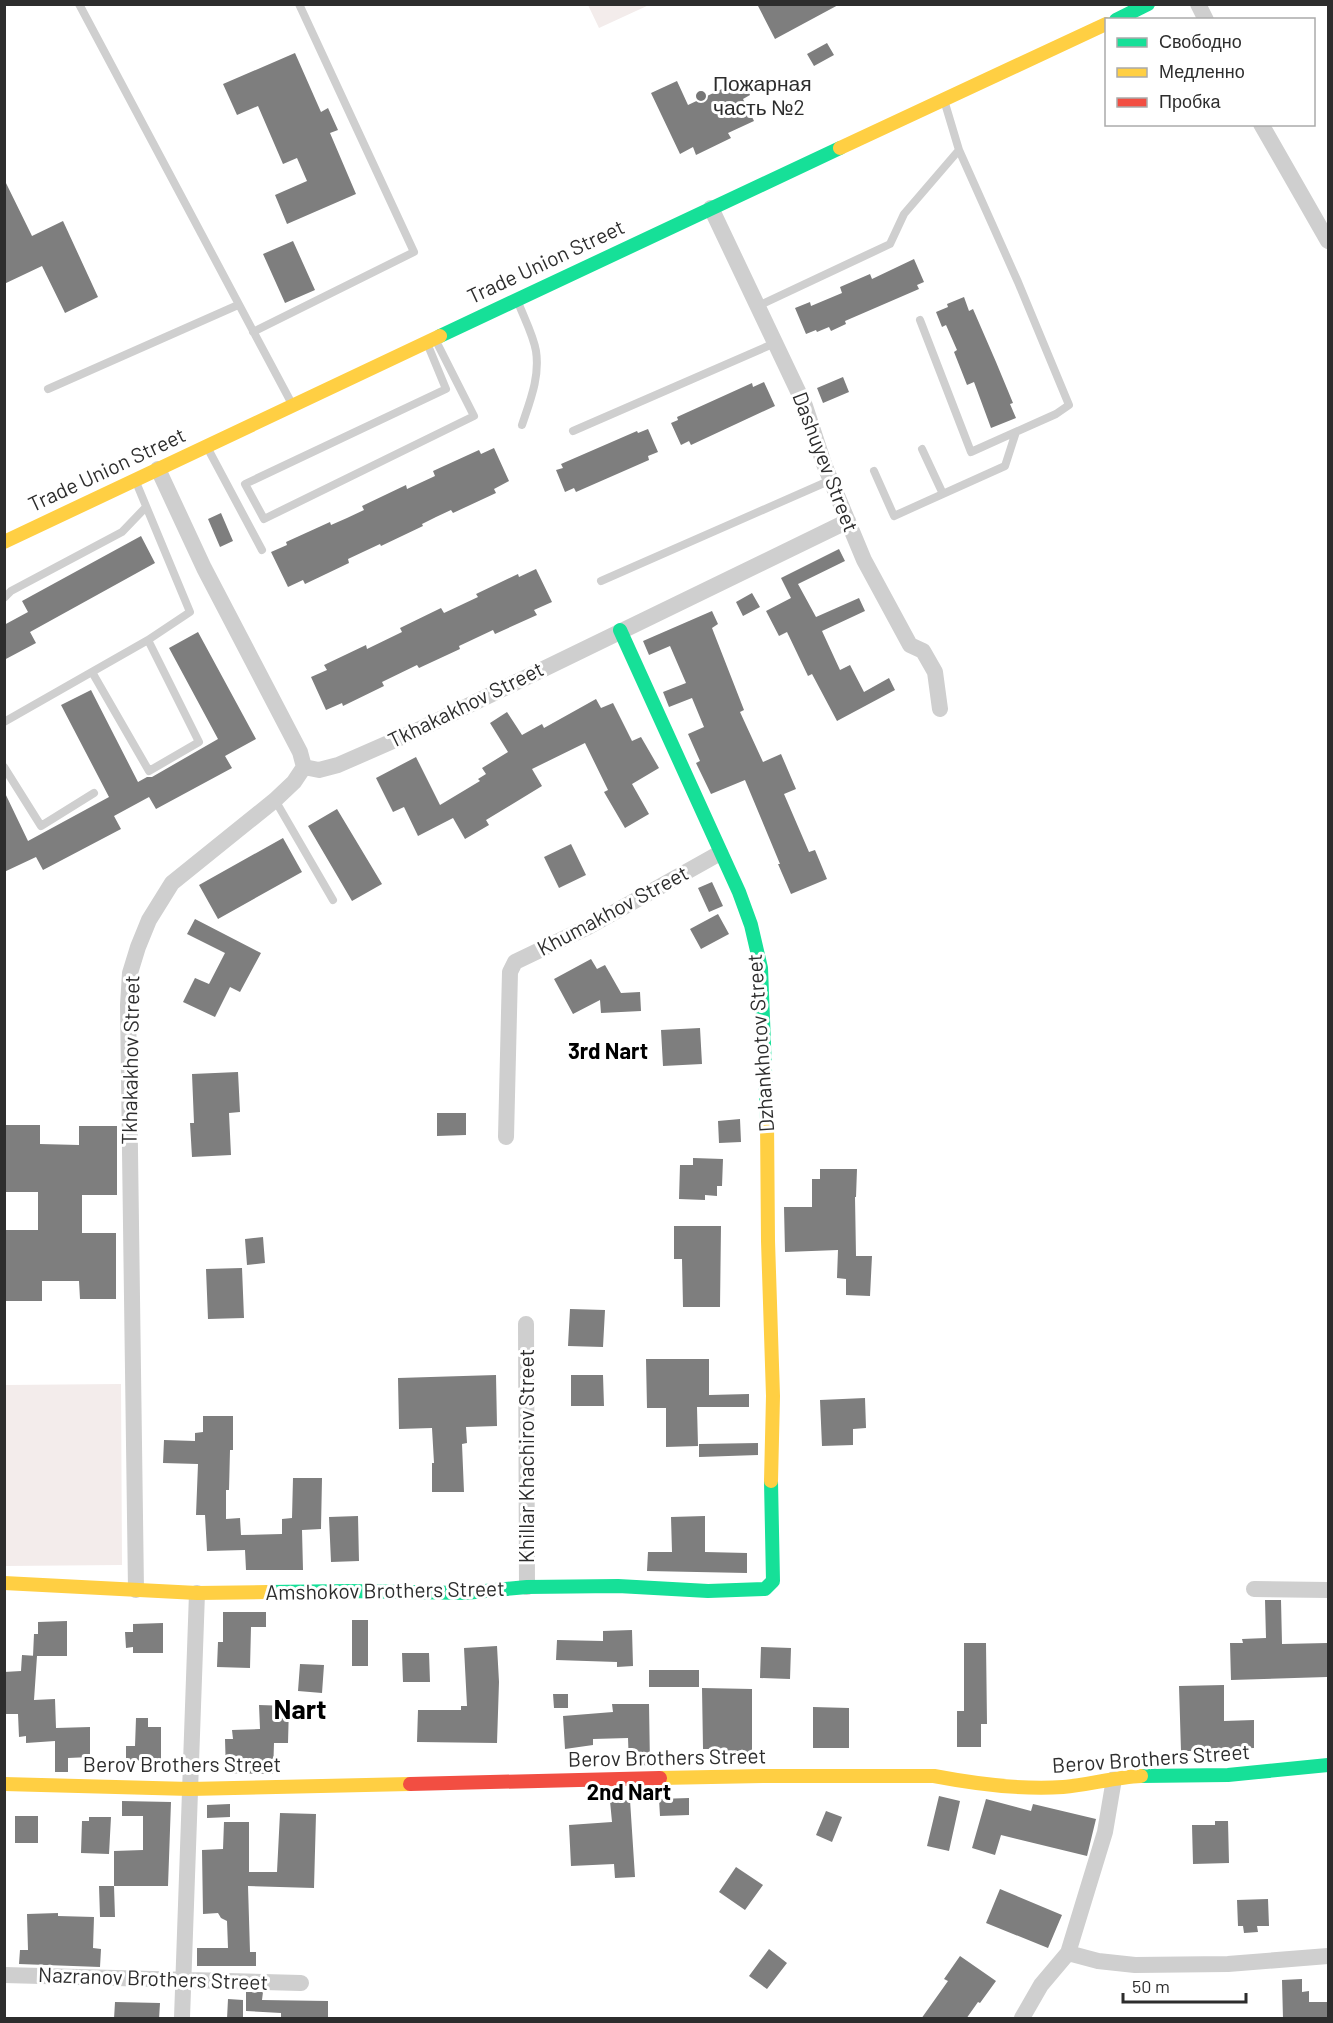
<svg xmlns="http://www.w3.org/2000/svg" width="1333" height="2023" viewBox="0 0 1333 2023" font-family="Barlow,sans-serif">
<style>
.green{fill:#f3eceb}
.building{fill:#7e7e7e}
.lines{fill:none;stroke-linecap:round;stroke-linejoin:round}
.lane{stroke:#cfcfcf;stroke-width:8}
.street{stroke:#cfcfcf;stroke-width:16}
.fast{stroke:#16e098;stroke-width:14}
.slow{stroke:#ffcf43;stroke-width:14}
.jam{stroke:#f24e42;stroke-width:14}
.poi-dot{fill:#767676;stroke:#fff;stroke-width:2}
.labels{text-anchor:middle;stroke-width:6;stroke-linejoin:round;paint-order:stroke}
.poi-label{font-size:21px;fill:#2d2d2d;stroke:#fff;text-anchor:start}
.street-label{font-size:21px;fill:#2d2d2d;stroke:#fff}
.neighbourhood-label{font-size:22px;font-weight:bold;fill:#000;stroke:#fff}
.district-label{font-size:27px;font-weight:bold;fill:#000;stroke:#fff}
</style>
<rect width="100%" height="100%" fill="#fff"/>
<path class="green" d="M588 5H649L599 28Z
M121 1384 122 1565 5 1566V1385Z"/>
<path class="building" d="M757 4H840L775 39Z
M827 43 834 55 814 66 807 54Z
M295 53 321 112 328 108 338 130 330 133 356 194 287 224 275 195 307 181 297 158 283 164 258 106 237 115 223 84Z
M743 79 750 95 743 99 754 121 728 133 731 138 696 155 693 147 680 154 651 93 677 81 688 105Z
M4 179 32 236 63 221 98 297 65 313 42 266 4 284Z
M293 241 315 290 285 303 263 254Z
M914 259 924 282 917 285 919 289 845 321 846 324 831 331 829 327 817 332 816 330 806 334 795 308 810 302 811 306 842 293 840 287 870 274 872 279Z
M964 297 969 311 973 309 996 362 1013 403 1010 404 1016 418 991 428 974 382 967 385 954 352 957 350 946 325 942 327 936 312 948 307 947 304Z
M843 377 849 392 823 403 817 388Z
M764 382 775 406 691 445 689 441 681 445 671 423 678 420 677 417 752 383 753 387Z
M648 429 658 452 648 456 649 460 576 492 574 488 565 492 556 470 563 468 561 464 637 431 638 433Z
M494 448 509 481 494 489 496 493 453 513 451 510 436 517 422 524 423 526 381 546 380 544 348 559 349 563 305 584 303 580 288 587 271 552 287 545 286 542 330 522 331 525 347 518 364 510 362 506 406 485 407 489 435 476 433 471 479 450 481 454Z
M221 513 233 541 220 547 208 519Z
M141 536 155 563 30 632 36 643 4 660V625L28 612 22 601Z
M839 549 845 561 798 584 816 617 859 598 865 611 822 631 840 670 850 665 864 692 889 678 895 690 837 721 812 674 808 676 787 632 779 636 766 611 791 598 781 578Z
M536 569 552 602 534 610 537 615 495 634 493 630 459 646 460 649 419 668 417 665 382 682 384 686 343 706 342 703 326 710 311 677 327 670 324 665 366 645 367 649 402 632 400 628 441 608 444 613 478 597 476 594 518 574 519 577Z
M752 593 760 607 743 616 736 602Z
M712 611 718 624 712 628 744 710 740 712 763 762 781 754 796 789 784 794 809 852 815 850 827 879 791 894 778 864H780L745 780 711 794 696 763 700 761 688 734 704 727 692 698 669 707 663 692 686 683 670 646 649 655 643 641Z
M198 632 256 739 225 756 232 768 156 809 149 797 114 816 121 829 43 870 36 857 4 872V791L28 841 109 797 61 705 91 690 138 782 147 777H152L218 739 169 648Z
M596 699 601 708 613 703 632 741 641 737 659 768 632 784 649 814 625 828 604 792 608 790 585 743 532 769 542 786 486 820 489 825 465 839 453 818 418 836 404 807 393 812 376 778 416 757 440 805 480 781 478 779 486 774 482 768 508 752 490 723 507 712 522 735 542 724 544 728Z
M337 809 382 884 352 901 308 826Z
M283 838 302 872 218 919 199 885Z
M571 844 586 875 559 888 544 857Z
M712 882 723 906 709 912 698 888Z
M718 914 729 934 701 949 690 929Z
M195 919 261 953 240 992 230 987 215 1017 183 1002 195 978 209 984 225 953 187 934Z
M591 959 597 969 605 965 621 993 640 992 641 1011 601 1013 600 1000 573 1014 554 979Z
M700 1028 702 1064 663 1066 661 1030Z
M238 1072 240 1112 229 1113 231 1155 192 1157 190 1123H194L192 1074Z
M437 1113H466V1135L437 1136Z
M740 1119 741 1142 719 1143 718 1121Z
M4 1125H40V1144L79 1145V1126H117V1195H82V1233H116V1299H80L79 1281H42V1301H4V1230H38V1192H4Z
M693 1158 723 1159 722 1186H717V1196L705 1195V1200L679 1199 680 1165H693Z
M820 1169H857L856 1197H855L856 1256H872L870 1296 846 1295V1279L837 1278 838 1250 785 1252 784 1207H812V1179H820Z
M674 1226H721L720 1307H683L682 1259H674Z
M263 1237 265 1263 247 1265 245 1239Z
M242 1268 244 1318 208 1319 206 1269Z
M570 1309 605 1310 603 1347 568 1346Z
M646 1359H709V1395L749 1394V1407H697L698 1446 666 1447V1408H647Z
M496 1375 497 1426 466 1427 467 1443 462 1444 464 1492H432V1463H434L432 1428 399 1429 398 1378Z
M571 1375H603L604 1406H571Z
M865 1398 866 1428 853 1429V1445L822 1446 820 1400Z
M203 1416H233V1450H230L229 1490H226V1519L240 1518 241 1535 282 1534V1519L292 1518 293 1478H322L321 1529 302 1530 303 1570H246L245 1550 207 1551 205 1515H196L198 1464 163 1463 164 1440 195 1441V1433L203 1432Z
M758 1443V1455L699 1457V1444Z
M358 1516 359 1561 331 1562 329 1517Z
M705 1516V1552L747 1553V1573L647 1571 648 1552H672L671 1517Z
M1265 1600H1281L1282 1644 1327 1643V1677L1231 1680 1230 1643H1243L1242 1639 1266 1638Z
M223 1612H266V1627H251L250 1668 217 1667 218 1642H223Z
M352 1620H368V1666H352Z
M67 1621V1656H33L34 1634H38V1622Z
M163 1623V1653H133V1647L126 1648 125 1632H133V1624Z
M632 1630 633 1666 617 1667V1662L556 1660 557 1640 603 1641V1631Z
M964 1643H986L987 1724H981V1747H957V1711H964Z
M497 1646 499 1682 497 1743 417 1742 418 1710H461V1706H467L464 1648Z
M761 1647 791 1648 790 1679 760 1678Z
M402 1653H429L430 1682H403Z
M22 1655 37 1656 34 1700 55 1699 56 1728 90 1727V1757L68 1758V1772H55V1741L26 1743V1736L19 1737 18 1714H4V1672L21 1671Z
M300 1664 324 1665 322 1693 298 1691Z
M649 1670H699V1687H649Z
M1224 1685V1721L1254 1720V1748L1225 1749V1751H1181L1179 1686Z
M702 1688 752 1689V1761H724V1749H703Z
M553 1694H568V1708H554Z
M612 1704H649L650 1765 629 1766 628 1738 593 1739V1745L565 1749 563 1716 613 1712Z
M259 1705 289 1706 288 1743H274L273 1774 226 1773 225 1739H233L232 1730 260 1729Z
M813 1707 849 1708V1748H813Z
M136 1718H148V1727H161V1761L126 1760V1746H135Z
M939 1796 960 1801 949 1851 927 1846Z
M689 1798V1815L660 1816 659 1799Z
M986 1799 1031 1811 1033 1804 1096 1819 1087 1856 1001 1835 995 1855 972 1848Z
M630 1800 635 1877 615 1878 614 1864 571 1866 569 1825 612 1822 610 1801Z
M122 1801 171 1802 168 1886H114V1851L143 1850V1816H122Z
M230 1804V1817L207 1818V1805Z
M826 1811 842 1817 832 1842 816 1835Z
M280 1813 316 1814 314 1888 248 1886 250 1952H256V1966H197V1948H228L227 1921 221 1918 218 1913 203 1914 202 1850 223 1849 224 1822H249V1872H277Z
M15 1816H38V1843H15Z
M89 1817H111L109 1854 81 1853 82 1821H89Z
M1215 1821H1228L1229 1863 1193 1864 1192 1825H1215Z
M736 1867 763 1885 745 1910 719 1892Z
M99 1886H114L115 1917H100Z
M1000 1889 1062 1915 1048 1948 986 1923Z
M1268 1899 1269 1926H1257L1258 1932 1244 1933 1243 1926H1238L1237 1900Z
M58 1913V1916L94 1917 93 1948 101 1949 100 1967 19 1964 20 1950H28L27 1914Z
M769 1949 787 1963 767 1989 749 1976Z
M960 1956 996 1981 980 2003 978 2002 966 2019H921L948 1981 944 1979Z
M1302 1979V1992L1309 1991V2002H1329V2019H1283L1282 1980Z
M246 1992H263L262 2000 328 2001V2019H281V2013L246 2011Z
M228 1999 243 2000V2019H227Z
M115 2002 160 2003 159 2019H114Z"/>
<g class="lines">
<path class="lane" d="M79 4 292 404
M518 302C524 318 533 334 536 351 540 377 530 401 522 425
M758 306 890 244 904 214 959 150
M920 320 971 452 1056 414 1069 405 1018 282 959 150 944 100
M253 332 414 252 299 4
M427 343 446 389 245 484 264 519 474 416 435 339
M48 389 238 305
M573 431 775 343
M207 447 262 550
M922 449 943 494
M874 471 894 516 1005 466 1016 432
M601 581 831 480
M4 598 11 591 122 532 146 507
M92 672 149 771 199 742 148 640
M4 722 148 640 190 612 136 482
M4 767 41 826 94 793
M275 800 333 900"/>
<path class="street" d="M1198 4 1206 20
M1261 124 1328 241
M711 208 805 406 824 464 864 560 910 645 923 651 935 672 940 709
M158 469 204 568 300 752 304 767
M304 767 319 770 338 765 418 730 848 521
M506 1137 510 972 515 962 588 927 720 853
M526 1324 527 1587
M1254 1589 1328 1590
M136 1590 128 1005 130 973 138 947 149 920 172 883 275 800 294 782 304 767
M1068 1953 1098 1961 1135 1965 1228 1964 1328 1956
M4 1975 301 1983
M182 2018 197 1593
M1022 2018 1041 1985 1068 1953 1105 1832 1114 1779"/>
<path class="fast" d="M1116 20 1148 4
M440 336 840 148
M620 630 739 892 751 925 761 968 767 1120
M268 1592 350 1591 465 1593 527 1587 618 1586 708 1591 765 1589 773 1581 771 1481
M1141 1776 1228 1775 1328 1765"/>
<path class="slow" d="M840 148 1106 24
M4 542 440 336
M767 1120 768 1241 773 1396 771 1481
M4 1583 197 1593 268 1592
M660 1778 763 1776H934C976 1784 1021 1790 1063 1787 1089 1785 1115 1777 1141 1776
M4 1784 190 1789 410 1784"/>
<path class="jam" d="M410 1784 660 1778"/>
</g>
<circle class="poi-dot" cx="701" cy="96" r="6"/>
<g class="labels">
<g class="poi-label">
<text x="713" y="91">Пожарная<tspan x="713" dy="24">часть №2</tspan></text>
</g>
<g class="street-label">
<text transform="translate(546 262) rotate(-25)" y="7">Trade Union Street</text>
<text transform="translate(825 462) rotate(69)" y="7">Dashuyev Street</text>
<text transform="translate(107 470) rotate(-25)" y="7">Trade Union Street</text>
<text transform="translate(466 705) rotate(-26)" y="7">Tkhakakhov Street</text>
<text transform="translate(613 911) rotate(-28)" y="7">Khumakhov Street</text>
<text transform="translate(761 1043) rotate(-94)" y="7">Dzhankhotov Street</text>
<text transform="translate(131 1060) rotate(-89)" y="7">Tkhakakhov Street</text>
<text transform="translate(527 1456) rotate(-90)" y="7">Khillar Khachirov Street</text>
<text transform="translate(385 1591) rotate(-1)" y="7">Amshokov Brothers Street</text>
<text transform="translate(667 1758) rotate(-1)" y="7">Berov Brothers Street</text>
<text transform="translate(1151 1759) rotate(-4)" y="7">Berov Brothers Street</text>
<text x="182" y="1772">Berov Brothers Street</text>
<text transform="translate(153 1979) rotate(2)" y="7">Nazranov Brothers Street</text>
</g>
<g class="neighbourhood-label">
<text x="608" y="1059">3rd Nart</text>
<text x="629" y="1800">2nd Nart</text>
</g>
<g class="district-label">
<text x="300" y="1719">Nart</text>
</g>
</g>
<rect width="1333" height="2023" fill="none" stroke="#2d2d2d" stroke-width="12"/>
<rect x="1105" y="18" width="210" height="108" fill="#ffffff" stroke="#ababab" stroke-width="1.5"/>
<rect x="1117" y="38" width="30" height="9" fill="#16e098" stroke="#ababab" stroke-width="1.5"/>
<text x="1159" y="48" font-size="18" fill="#2d2d2d">Свободно</text>
<rect x="1117" y="68" width="30" height="9" fill="#ffcf43" stroke="#ababab" stroke-width="1.5"/>
<text x="1159" y="78" font-size="18" fill="#2d2d2d">Медленно</text>
<rect x="1117" y="98" width="30" height="9" fill="#f24e42" stroke="#ababab" stroke-width="1.5"/>
<text x="1159" y="108" font-size="18" fill="#2d2d2d">Пробка</text>
<path d="M1123 1993v9h123v-9" fill="none" stroke="#2d2d2d" stroke-width="3"/>
<text x="1132" y="1993" font-size="18" fill="#2d2d2d" stroke="#ffffff" stroke-width="4.5" paint-order="stroke">50 m</text>
</svg>
